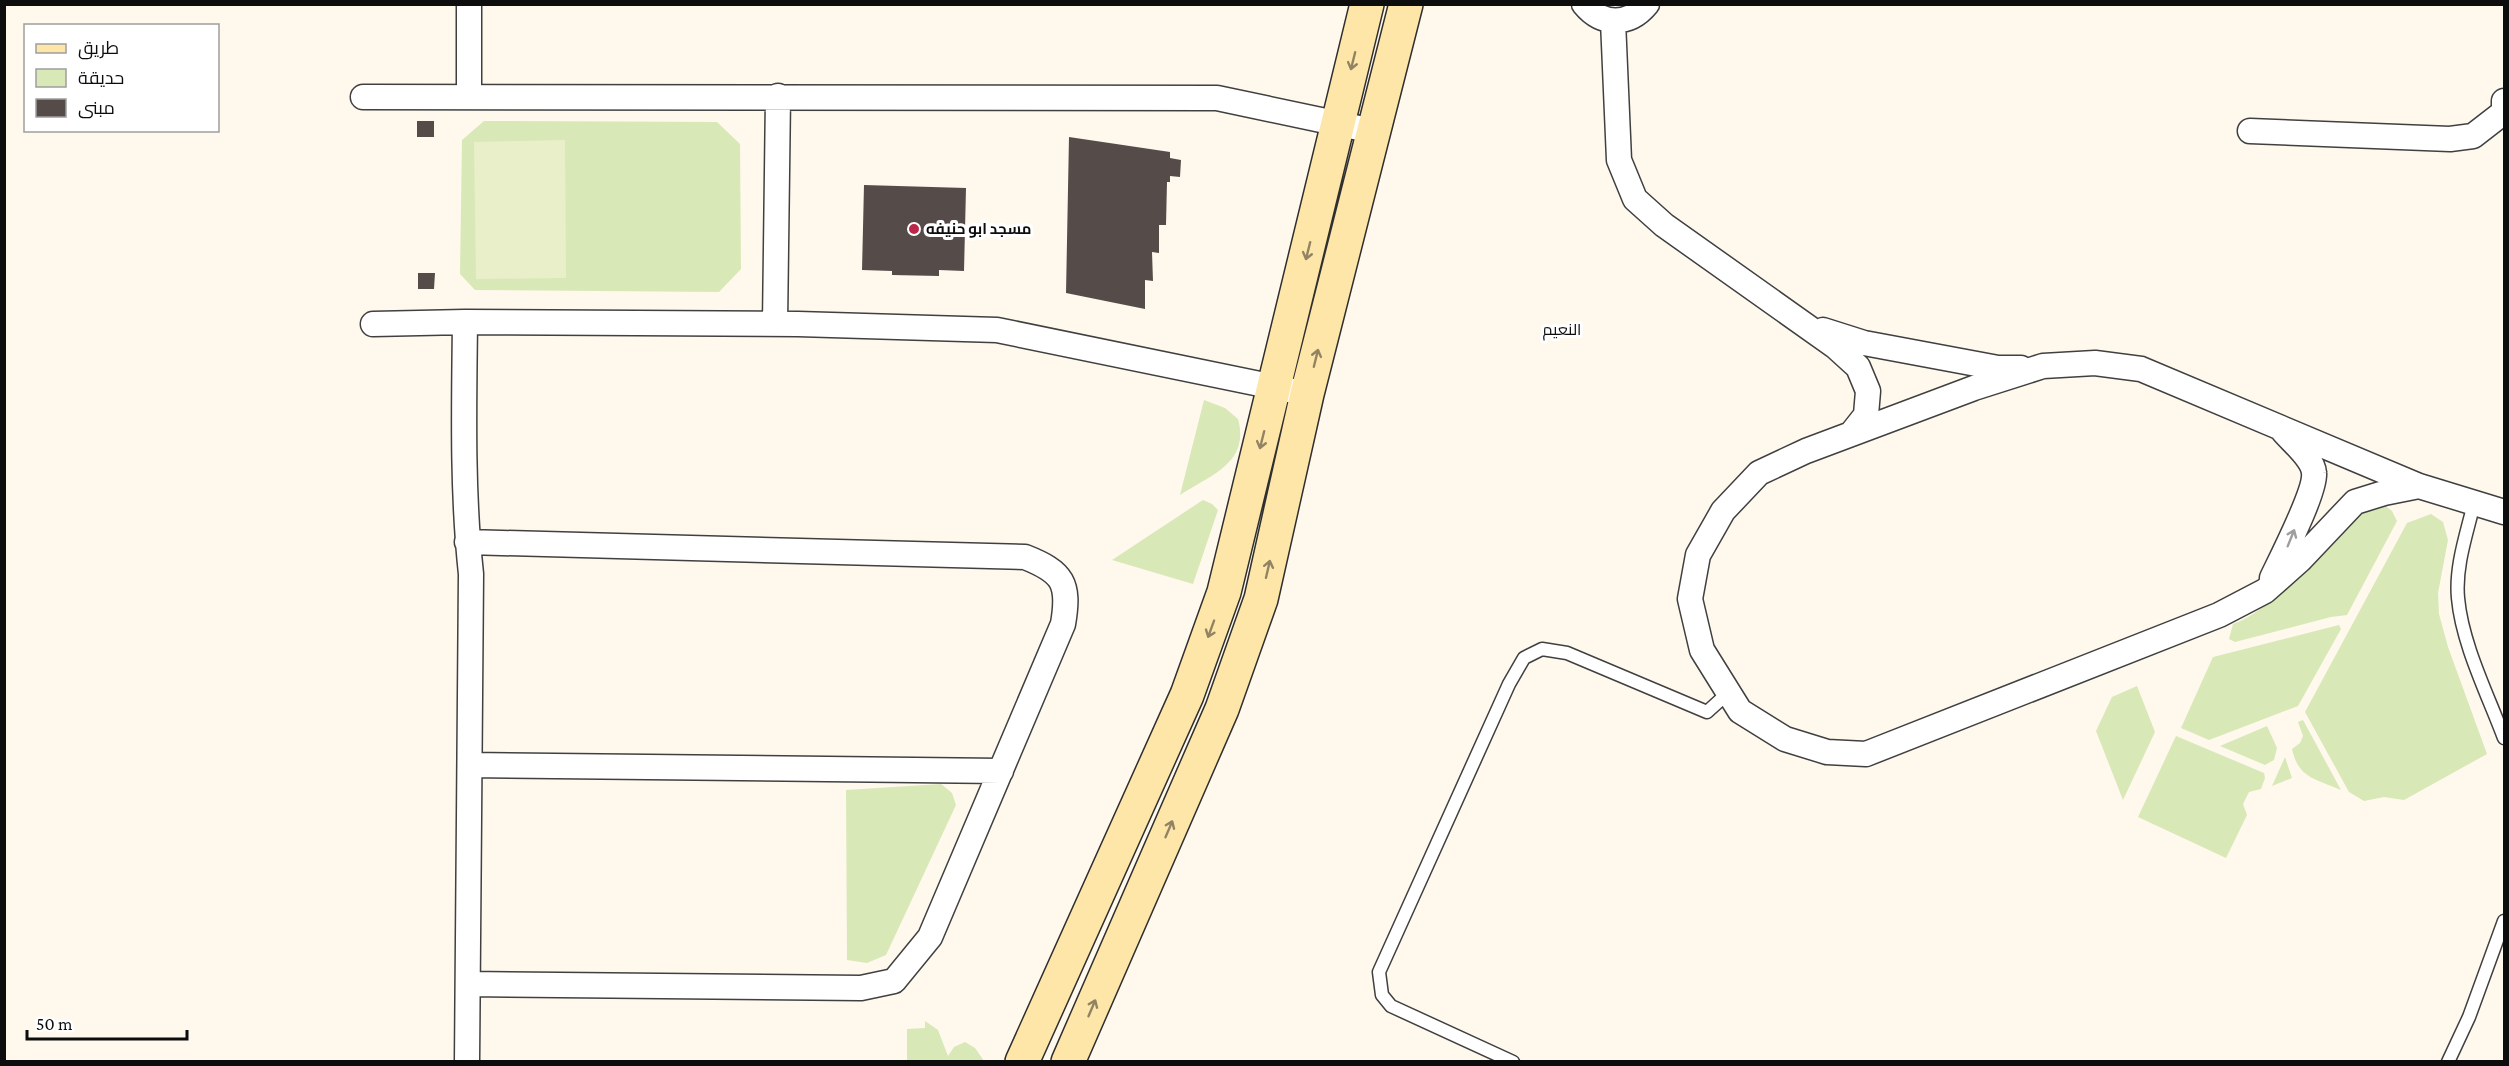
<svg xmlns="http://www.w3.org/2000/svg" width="2509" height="1066" viewBox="0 0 2509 1066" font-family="'Crimson Pro',Cairo,serif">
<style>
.green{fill:#d9e8b7}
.pitch{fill:#e9f0c9}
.building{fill:#554c49}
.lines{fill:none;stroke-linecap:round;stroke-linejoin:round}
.service-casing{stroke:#404040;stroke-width:15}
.minor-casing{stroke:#404040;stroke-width:27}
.secondary-casing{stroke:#2f2f2f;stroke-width:36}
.service{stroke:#fff;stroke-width:12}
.minor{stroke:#fff;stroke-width:24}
.secondary{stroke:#fee6a9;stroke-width:33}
.oneway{stroke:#928463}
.oneway2{stroke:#9e9e9e}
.poi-dot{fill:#bb2747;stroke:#fff;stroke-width:2}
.labels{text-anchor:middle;stroke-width:6;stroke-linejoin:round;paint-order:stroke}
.poi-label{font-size:15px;font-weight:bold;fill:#0d0d0d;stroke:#fff;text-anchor:start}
.neighbourhood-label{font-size:16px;fill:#0d0d0d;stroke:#fff}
</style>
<rect width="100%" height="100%" fill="#fff8ed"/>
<path class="green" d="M484 121 717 122 740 144 741 269 719 292 475 290 460 274 462 140Z
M1204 400 1225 408 1238 419C1250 463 1211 475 1180 495Z
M1203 500 1212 504 1218 510 1193 584 1112 560Z
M2384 505 2392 511 2397 521 2347 615 2331 617 2235 642 2229 639 2233 624C2277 609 2317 545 2353 516 2361 510 2375 508 2384 505Z
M2431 514 2443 522 2448 540 2438 593 2439 614 2448 647 2487 754 2404 800 2384 797 2364 801 2349 792 2305 712 2407 523Z
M2339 625 2341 629 2298 706 2209 740 2181 728 2213 657Z
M2137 686 2155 732 2123 800 2096 731 2112 697Z
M2303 720 2341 790C2316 779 2298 778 2292 749L2300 743 2303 736 2298 722Z
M2267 726 2277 748 2274 760 2265 765 2220 746Z
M2176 736 2264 773 2265 778 2261 789 2249 792 2243 804 2247 815 2226 858 2138 817Z
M2285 757 2292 778 2272 786Z
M941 784 952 793 956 805 886 955 867 963 847 960 846 790Z
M925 1021 938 1030 948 1056 954 1047 965 1042 975 1048 984 1061H907V1029L925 1028Z"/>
<path class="pitch" d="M565 140 566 278 476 279 474 142Z"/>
<path class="building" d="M417 121H434V137H417Z
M1069 137 1170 152V158L1181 160 1180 177 1170 176V182H1167L1166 225H1159V253L1152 252 1153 281 1145 280V309L1066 293Z
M864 185 966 188 964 271 939 270V276L892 275V271L862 270Z
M418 273H435L434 289H418Z"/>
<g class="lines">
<defs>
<path id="service" d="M2474 503C2467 533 2455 566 2458 598 2462 644 2488 695 2504 738
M1513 1062 1391 1006 1382 995 1379 972 1509 684 1524 658 1542 649 1567 653 1707 712 1728 693
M2448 1062 2469 1017 2504 921"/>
<path id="minor" d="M1584 4C1602 26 1629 26 1647 4
M1613 21 1619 160 1635 199 1664 225 1836 347 1858 367 1868 391 1866 415 1851 434
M363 97 1217 98 1373 131
M469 97V4
M2250 131 2450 139 2473 136 2504 112V101
M373 324 465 322
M775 324 778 96
M1823 330 1864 343 1998 368H2021
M2419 486 2384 493 2355 502 2300 560 2265 591 2219 615 1866 754 1827 752 1785 739 1740 711 1702 650 1690 599 1698 555 1723 511 1759 473 1806 451 1974 388 2043 366 2095 363 2141 369 2419 486 2504 512
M467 542 1025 557C1063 572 1070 583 1063 624L930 937 894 981 861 988 468 984
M2272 578C2281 559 2316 491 2314 473 2313 458 2292 442 2283 431
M470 765 1001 771
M467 1062 471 574C462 491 464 406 465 322L798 324 997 330 1289 390"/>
<path id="secondary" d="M1022 1062 1187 695 1224 592 1367 4
M1068 1062 1222 709 1261 599 1307 394 1406 4"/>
</defs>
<use href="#service" class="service-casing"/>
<use href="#minor" class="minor-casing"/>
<use href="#secondary" class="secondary-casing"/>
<use href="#service" class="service"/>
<use href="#minor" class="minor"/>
<use href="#secondary" class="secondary"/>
</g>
<defs><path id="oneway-shaft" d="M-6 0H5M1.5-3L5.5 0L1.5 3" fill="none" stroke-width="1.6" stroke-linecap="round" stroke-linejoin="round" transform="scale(1.5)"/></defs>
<g class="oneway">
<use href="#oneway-shaft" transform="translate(1353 61) rotate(104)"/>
<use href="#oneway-shaft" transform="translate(1308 251) rotate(104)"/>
<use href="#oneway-shaft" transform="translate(1316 358) rotate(-76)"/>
<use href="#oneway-shaft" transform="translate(1262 440) rotate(104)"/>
<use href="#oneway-shaft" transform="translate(1268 569) rotate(-77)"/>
<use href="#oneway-shaft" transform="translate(1211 629) rotate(110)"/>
<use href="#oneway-shaft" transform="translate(1169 829) rotate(-67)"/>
<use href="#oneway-shaft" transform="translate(1092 1008) rotate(-67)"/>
</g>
<use class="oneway2" href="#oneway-shaft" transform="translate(2291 538) rotate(-68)"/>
<circle class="poi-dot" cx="914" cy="229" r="6"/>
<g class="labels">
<g class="poi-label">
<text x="926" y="234">مسجد ابو حنيفه</text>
</g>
<g class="neighbourhood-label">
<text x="1562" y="335">النعيم</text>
</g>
</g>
<rect width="2509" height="1066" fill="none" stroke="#0d0d0d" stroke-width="12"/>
<rect x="24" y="24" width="195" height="108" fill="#ffffff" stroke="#9e9e9e" stroke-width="1.5"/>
<rect x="36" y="44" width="30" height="9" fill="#fee6a9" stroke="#9e9e9e" stroke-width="1.5"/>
<text x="78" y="54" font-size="18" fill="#0d0d0d">طريق</text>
<rect x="36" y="69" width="30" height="18" fill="#d9e8b7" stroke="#9e9e9e" stroke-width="1.5"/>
<text x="78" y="84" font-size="18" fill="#0d0d0d">حديقة</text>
<rect x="36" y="99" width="30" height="18" fill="#554c49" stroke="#9e9e9e" stroke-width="1.5"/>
<text x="78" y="114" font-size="18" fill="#0d0d0d">مبنى</text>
<path d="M27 1030v9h160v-9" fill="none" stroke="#0d0d0d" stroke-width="3"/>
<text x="36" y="1030" font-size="18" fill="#0d0d0d" stroke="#ffffff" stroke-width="4.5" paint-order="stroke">50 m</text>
</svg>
